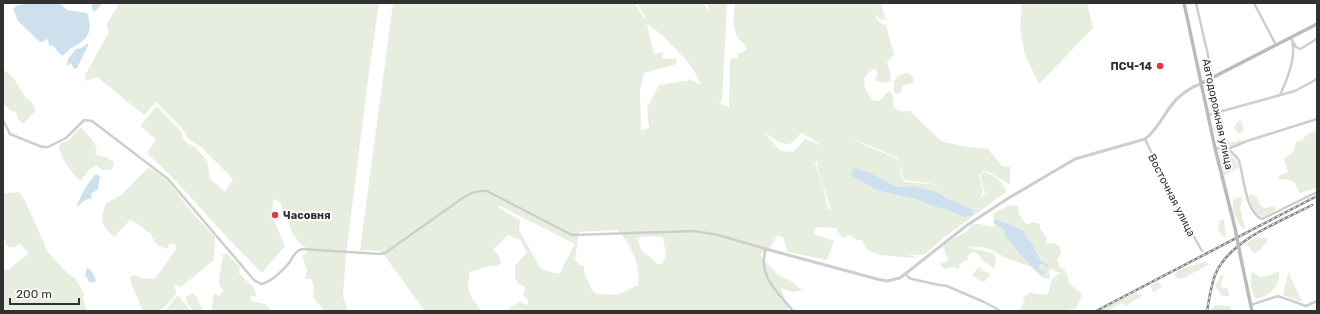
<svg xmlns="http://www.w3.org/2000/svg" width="1320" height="314" viewBox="0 0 1320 314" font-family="Rubik,sans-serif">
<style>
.green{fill:#e7eee0;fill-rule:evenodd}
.water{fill:#cde0ed}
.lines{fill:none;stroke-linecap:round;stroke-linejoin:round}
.minor{stroke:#cecece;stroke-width:2.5}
.tertiary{stroke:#cecece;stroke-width:3}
.secondary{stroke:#bbb;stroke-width:3.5}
.rail-casing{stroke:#868686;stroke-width:2.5}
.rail{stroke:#fff;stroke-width:1;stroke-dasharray:3;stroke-linecap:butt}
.secondary-bridge{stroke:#bbb;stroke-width:3.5}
.poi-dot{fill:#e33842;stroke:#fff;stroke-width:1.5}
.labels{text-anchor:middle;stroke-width:4;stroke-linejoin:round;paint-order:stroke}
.poi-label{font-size:11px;font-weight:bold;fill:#313131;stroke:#fff;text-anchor:end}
.street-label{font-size:11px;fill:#313131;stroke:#fff}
</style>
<rect width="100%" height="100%" fill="#fff"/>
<path class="green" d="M120 3H379L369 72 346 254 343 296 348 311H325L313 298 314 287 311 279H305L307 271 302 255 306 254 309 250 299 243 293 234 280 202 273 199 272 215 285 246 262 273 223 233 171 176 147 153 156 139 140 126 157 106 182 133V138L188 144 194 146 207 160 210 179 225 192 233 179 201 147 189 139 181 127 156 102 144 115 97 77 85 81 86 74 109 32 106 25Z
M393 3H635L645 20V17L637 3H703L710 13 707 3H727L722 101 719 103 730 108 729 103 730 60 733 58 740 59 737 56V54L743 52 747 49C746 44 742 43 739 39 731 28 734 16 735 3H881L885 19 882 20 874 14C877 20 879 24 886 25L894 55 887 62 890 72 891 81 884 83 876 81 875 78 878 73 875 68 868 73 864 79 865 82 864 86 872 100 879 101 889 91C894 96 894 101 893 107L899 111H910L941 141 962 146 988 149 1002 166 1010 167V185L989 172 983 171 979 176 983 191 980 197 984 195 985 193 980 176 984 172C992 173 1005 183 1006 192L947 235 925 254 919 255 905 254 915 256V258L879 255 867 250 862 240H857L850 235 842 238 836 228 816 227 813 234 834 241 827 260 788 252 783 237 777 236 770 247 760 255 777 274 791 281 802 290 793 292 781 288 789 311H507L509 308 519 302 528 305V300L523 294 526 288 518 283 515 278V266L527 252 520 240 508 235 493 250 498 254 501 262 498 266H489L470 272C465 292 470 296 482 311H425L381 251 360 250ZM647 24 662 35 687 61 696 74 701 85 691 80 659 85 647 108 649 128 641 131 640 90 644 73 676 64 677 59H662L663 52 654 54ZM765 133C772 137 784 149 793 142 797 139 798 135 802 133L821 145 805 139 793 152 780 151ZM849 137 896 157C901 164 900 173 905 180L941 185 905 182 901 176 899 163 894 157 871 148ZM818 161 817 166 831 210 828 209 823 186 815 163ZM851 175 877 177 898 187 911 186 940 194 965 217 947 210 926 204 919 200 876 190ZM498 205 575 244 559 274 541 269 519 230 520 220 499 208ZM617 230C631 244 641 265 638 285L617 295 597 294 592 290 584 272V266L580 265 575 260 579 232ZM651 236 663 237 666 256 662 264H657L652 258 642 251 638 241 640 237Z
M1021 3H1087L1093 28 1039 84 1025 55 1020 27 1022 6Z
M3 69 13 77 25 97 32 102 36 110 23 124 18 119 16 112 11 111 3 103Z
M908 73 913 77V83L902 86V91L900 93H894C893 81 894 75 908 73Z
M1214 119H1216C1219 124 1224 135 1225 140H1228L1231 143 1241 140V142L1231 147C1218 146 1212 132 1214 119Z
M1239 120 1241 121 1244 130 1241 133H1238L1234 128Z
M81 127 94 142 97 149 95 153 100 156 106 157 114 162 112 170H102L96 165 89 170 80 181C70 170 62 161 59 147L61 143 68 141Z
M1317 130V188L1300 193 1294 182 1286 179H1279L1278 176 1288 172 1284 159 1293 152 1296 142 1302 140 1305 136Z
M1223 150C1231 151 1236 160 1239 167L1224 176 1219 153 1220 151Z
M149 167 163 177 171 185 191 211 215 237 214 260 181 287 175 284 174 287 176 290C176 295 174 297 170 301 160 313 157 311 142 311 140 299 131 289 130 277L133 275 142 278 155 279 176 249 175 243 169 244 167 249C160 248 152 241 151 234 144 230 137 222 130 220L114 237C100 224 100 221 106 203L120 196Z
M19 192 25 201 48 252 67 273 75 278 84 293 83 299 87 311H3V270H8L29 253 19 243 15 247H8C0 238 3 206 3 193Z
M1251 194 1252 195 1257 196 1259 204 1264 208 1276 206 1275 210 1263 217C1254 214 1251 204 1249 196Z
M1241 197 1242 201 1240 208 1245 228 1243 229C1237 221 1228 207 1235 198Z
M1012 205 1018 206 1019 214 1025 223 1028 224 1035 222 1040 224V229L1047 238 1045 243H1054L1060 247 1061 253 1057 259 1060 267C1069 270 1066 280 1072 286 1075 289 1079 290 1082 295L1075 310 1070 308V311H1018L1025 302 1023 299 1024 296 1032 292 1034 294H1048L1051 280 1058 274H1061L1052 269 1049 270 1050 277 1049 279 1043 278 1031 267 1004 257 992 250 981 247H971L967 245 970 248 992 253 995 255 996 259 994 268 981 260C981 255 978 254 973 252L967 256 968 260 959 264 960 268 958 269 952 267 945 269 941 266V262L944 263 947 261 948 258 945 254V250L942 248 948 242 969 230C972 218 985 227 993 227L995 226 993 221 994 213 1007 206ZM1000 220C1008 223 1016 226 1022 232 1032 242 1039 257 1048 268L1045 264H1041L1039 266 1040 270 1045 271V273L1040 274C1026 261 1010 247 1004 230L994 223V221Z
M1220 220H1224C1224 226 1226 231 1225 237L1224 238 1218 229Z
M1255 237 1266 238 1268 240 1259 251 1255 253 1252 252 1247 243Z
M223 254H228L240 268 239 273 253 287 257 297 250 296 251 301 265 304 273 311H211L214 293 219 296 224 290 220 287 219 281Z
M1206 261 1208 264V265L1184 278 1179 279 1175 276V273C1185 265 1195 266 1206 261Z
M981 267 982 269 980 271H984L991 274 985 281 982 282 972 275 977 269Z
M1279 271C1282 285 1269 296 1256 299 1251 291 1249 281 1252 272L1255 273 1259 277 1267 276Z
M1288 272 1302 301H1299L1283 295Z
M1221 275 1224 276 1221 283V287L1228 289 1229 294 1228 296H1222L1215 286Z
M1158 281 1162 287 1153 292 1150 286Z
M193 293 197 298 203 311H193L186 301V297Z
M1135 293 1140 294 1142 296 1125 306 1122 303 1107 311H1098Z
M178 295 191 311H165Z
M1215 305 1230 306 1232 311H1211L1212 308Z"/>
<path class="water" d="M29 3H59L67 10 87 13C91 24 92 35 80 43 77 45 74 46 71 48 68 51 66 54 62 56L53 46 49 45 48 39 41 42 39 41 18 21 13 9 16 6Z
M94 3H103L94 12 91 6Z
M88 43V46L77 68 74 69 71 63 69 65H67L68 59 76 49 81 48Z
M854 168 870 173 883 180 898 187 911 186 937 192 946 198 972 209 974 214 970 216 965 217 947 210 926 204 919 200 876 190 852 176 851 173Z
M96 174 100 176 98 189 91 194 92 198 85 200 77 207C78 200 90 179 96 174Z
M996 219 1007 223 1024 231 1025 235 1031 242 1041 260 1048 265V268L1043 264H1041L1039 266 1040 270 1045 271 1044 275 1040 274 1022 257 1005 236 1004 230 994 223V221Z
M87 268C91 269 96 277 96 281L90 283 85 275Z"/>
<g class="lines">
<path class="minor" d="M1196 3 1213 77
M1254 3 1276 45
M1293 42 1296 47 1300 49 1317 39
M1280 95C1287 80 1298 53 1291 37
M1208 115 1295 91 1317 79
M3 120 10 134 42 147H48L66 138 84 120 92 121 168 179 254 280 261 284C271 282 283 270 289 263 293 257 295 251 302 249L380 254 385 253 464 197C471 193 478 190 487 191L572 235 695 231 718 235 766 249C757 276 777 291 793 311
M1145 139 1176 205 1202 251
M1215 148 1228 149 1247 141 1317 119
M1228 149C1232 153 1237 156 1239 161 1244 176 1245 212 1262 219L1317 192
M906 274 909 278 912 279 939 285 947 286 984 302 1001 311
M1251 305 1278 296 1306 306 1317 301"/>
<path class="tertiary" d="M766 249 877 279 887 281 900 278 966 226 1007 199 1075 159 1145 139C1156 131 1162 118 1170 107 1178 96 1189 88 1202 83"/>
<path class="secondary" d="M1184 3 1215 148 1235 228
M1202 83 1317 24
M1240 254 1252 311"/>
<defs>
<path id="rail" d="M1096 311 1317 196
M1207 311C1209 299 1211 286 1215 275 1229 240 1280 222 1312 205"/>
</defs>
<use href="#rail" class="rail-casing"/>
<use href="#rail" class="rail"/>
<path class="secondary-bridge" d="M1235 228 1240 254"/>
</g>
<g class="poi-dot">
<circle cx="1160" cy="66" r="4"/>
<circle cx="275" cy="215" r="4"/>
</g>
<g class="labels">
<g class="poi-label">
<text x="1152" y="70">ПСЧ-14</text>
<text x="283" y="219" text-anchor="start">Часовня</text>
</g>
<g class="street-label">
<text transform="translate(1218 114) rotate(78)" y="4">Автодорожная улица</text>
<text transform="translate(1172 195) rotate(63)" y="4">Восточная улица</text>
</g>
</g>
<rect width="1320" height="314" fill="none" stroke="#313131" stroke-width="8"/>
<path d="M10 298v6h69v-6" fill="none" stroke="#313131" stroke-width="2"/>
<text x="16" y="298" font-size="12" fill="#313131" stroke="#ffffff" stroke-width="3" paint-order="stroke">200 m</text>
</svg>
